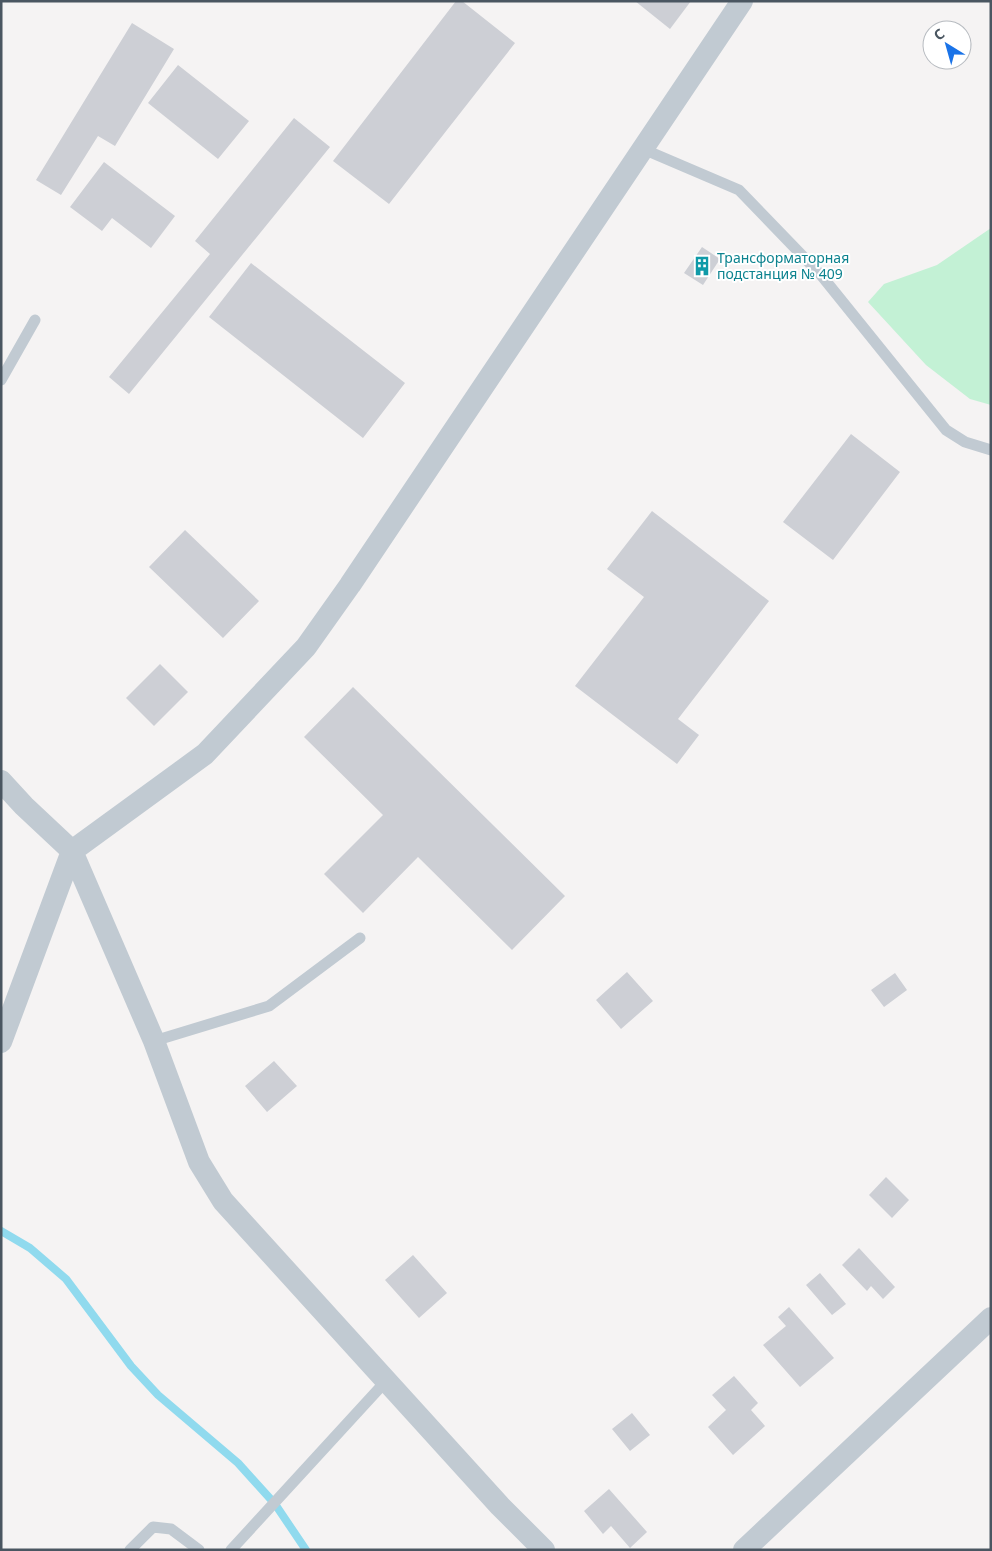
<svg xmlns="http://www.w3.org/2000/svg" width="992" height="1551" viewBox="0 0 992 1551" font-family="'Noto Sans',sans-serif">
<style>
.green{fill:#c3f1d5}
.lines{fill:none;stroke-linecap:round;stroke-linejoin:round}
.stream{stroke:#90daee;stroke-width:8}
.building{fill:#cdcfd5}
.lane{stroke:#c1cad2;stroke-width:11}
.street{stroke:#c1cad2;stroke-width:22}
.labels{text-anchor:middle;stroke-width:4;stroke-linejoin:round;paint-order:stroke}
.culture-label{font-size:14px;fill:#0d838f;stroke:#fff;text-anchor:start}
</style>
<rect width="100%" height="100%" fill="#f5f3f3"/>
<path class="green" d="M991 228V405L970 399 926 365 868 302 884 284 937 265Z"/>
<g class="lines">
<path class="stream" d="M1 1231 30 1248 66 1279 131 1366 158 1395 238 1463 275 1504 306 1550"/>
</g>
<path class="building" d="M456 1H462L515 43 389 204 333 161Z
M635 1H691L670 29Z
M132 23 174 49 115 146 98 136 61 195 36 180Z
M178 65 249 121 218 159 148 103Z
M294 118 330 147 129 394 109 377 210 254 195 241Z
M104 162 175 216 151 248 112 218 102 231 70 207Z
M702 247 720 259 703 285 684 273Z
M251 263 405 383 363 438 209 317Z
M851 434 900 472 833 560 783 522Z
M652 511 769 601 678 719 699 735 677 764 575 686 644 597 607 569Z
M185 530 259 601 223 638 149 567Z
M160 664 188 692 154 726 126 698Z
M353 687 565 896 512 950 418 857 363 913 324 874 383 815 304 737Z
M627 972 653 1001 621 1029 596 1000Z
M895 973 907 990 884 1007 871 990Z
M274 1061 297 1086 267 1112 245 1086Z
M886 1177 909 1200 892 1218 869 1195Z
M859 1248 895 1287 883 1299 871 1286 867 1291 842 1265Z
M413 1255 447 1293 419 1318 385 1280Z
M820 1273 846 1304 832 1315 806 1285Z
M789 1307 834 1358 800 1387 763 1345 786 1326 778 1317Z
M734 1376 758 1403 751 1410 765 1426 733 1455 708 1427 726 1410 712 1395Z
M632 1413 650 1435 630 1451 612 1429Z
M609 1489 647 1532 630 1548 611 1526 603 1534 584 1511Z"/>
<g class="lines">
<path class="lane" d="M643 149 739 190 821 275 946 430 965 442 991 450
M1 380 35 320
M154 1041 269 1006 360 938
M130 1550 153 1527 171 1529 199 1550
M231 1550 386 1381"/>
<path class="street" d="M1 781 24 806 72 851 154 1041 199 1162 223 1201 500 1506 544 1550
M1 1042 72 851 205 754 306 647 350 585 742 1
M744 1550 991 1318"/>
</g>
<defs>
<symbol id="building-bare" viewBox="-9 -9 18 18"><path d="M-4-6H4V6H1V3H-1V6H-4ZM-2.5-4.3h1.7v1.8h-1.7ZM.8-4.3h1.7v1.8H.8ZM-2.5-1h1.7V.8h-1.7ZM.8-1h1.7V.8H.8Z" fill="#0f9aa8" stroke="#fff" stroke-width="2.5" paint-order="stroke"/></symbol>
</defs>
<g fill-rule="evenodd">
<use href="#building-bare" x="688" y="252" width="28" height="28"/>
</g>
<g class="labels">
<g class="culture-label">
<text x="717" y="263">Трансформаторная<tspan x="717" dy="16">подстанция № 409</tspan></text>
</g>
</g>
<rect width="992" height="1551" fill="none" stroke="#4a5661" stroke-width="5"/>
<g transform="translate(947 45) rotate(323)"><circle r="24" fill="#ffffff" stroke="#b7bbc0"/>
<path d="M0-4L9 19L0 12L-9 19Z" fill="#1a73e8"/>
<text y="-8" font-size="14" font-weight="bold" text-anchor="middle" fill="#4a5661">С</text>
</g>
</svg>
